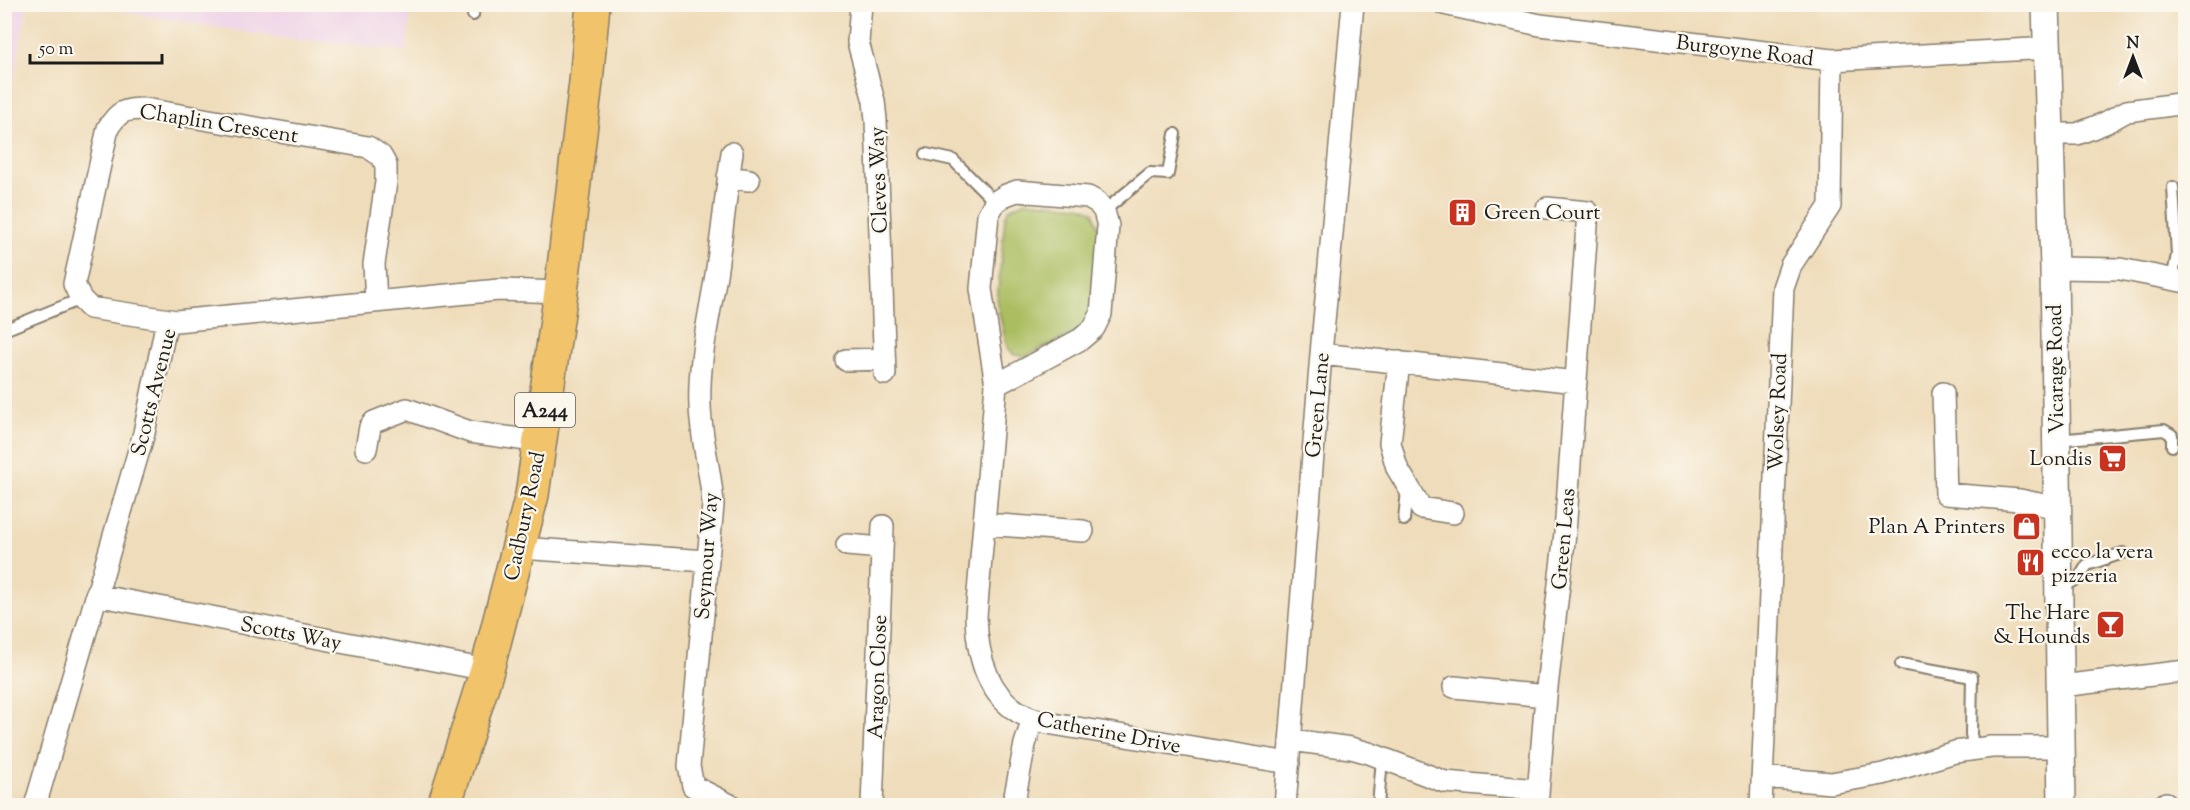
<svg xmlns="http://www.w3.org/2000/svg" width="2190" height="810" viewBox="0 0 2190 810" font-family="'Sorts Mill Goudy',serif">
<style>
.built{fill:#eed0e8}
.green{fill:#aabd61;stroke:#636c3e;stroke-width:1.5}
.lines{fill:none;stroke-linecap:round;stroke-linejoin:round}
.service-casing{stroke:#867c6b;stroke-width:14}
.minor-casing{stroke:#867c6b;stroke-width:24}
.tertiary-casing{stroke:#867c6b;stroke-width:30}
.primary-casing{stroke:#867c6b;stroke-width:36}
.service{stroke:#fff;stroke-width:10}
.minor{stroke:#fff;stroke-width:21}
.tertiary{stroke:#fff;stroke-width:27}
.primary{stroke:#f1c36a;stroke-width:33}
.labels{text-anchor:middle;stroke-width:4.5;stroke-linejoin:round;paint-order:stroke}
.shield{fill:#fbf7ec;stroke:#5f5e5a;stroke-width:1.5}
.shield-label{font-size:20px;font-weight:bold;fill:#1c1c1c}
.street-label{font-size:21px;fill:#1c1c1c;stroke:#fbf7ec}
.poi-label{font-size:21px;fill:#1c1c1c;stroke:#fbf7ec;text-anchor:end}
</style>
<rect width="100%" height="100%" fill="#fbf7ec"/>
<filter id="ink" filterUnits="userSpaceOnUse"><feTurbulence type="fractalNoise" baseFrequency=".0167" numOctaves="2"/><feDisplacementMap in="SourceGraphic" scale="12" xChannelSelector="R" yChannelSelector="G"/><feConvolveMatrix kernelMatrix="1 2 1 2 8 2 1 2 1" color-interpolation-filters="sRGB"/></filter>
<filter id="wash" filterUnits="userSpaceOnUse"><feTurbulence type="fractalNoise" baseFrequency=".008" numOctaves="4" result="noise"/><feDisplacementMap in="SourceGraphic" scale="24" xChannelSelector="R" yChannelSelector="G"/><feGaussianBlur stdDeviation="1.35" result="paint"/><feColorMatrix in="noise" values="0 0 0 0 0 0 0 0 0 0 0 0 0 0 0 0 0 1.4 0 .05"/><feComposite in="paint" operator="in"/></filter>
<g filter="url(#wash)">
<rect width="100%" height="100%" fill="#efdcba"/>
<path class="built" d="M5 4 27 5 14 79 5 74Z
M85 5 411 4V5L406 51 275 37Z"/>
<path class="green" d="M1025 201 1080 206 1093 211 1099 229 1092 320 1087 327 1027 356 1014 355 1007 347 997 303 1005 217 1009 209Z"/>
</g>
<g filter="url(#ink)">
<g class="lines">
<defs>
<path id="service" d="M473 15 474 4
M926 154 953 160 995 202
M1104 211 1150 173 1168 174 1175 134
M2172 279 2177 255 2173 187
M4 330 81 299
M2057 440 2164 430 2172 435V446
M1404 520 1407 490
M2059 589 2079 578 2087 565 2123 553
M1901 664 1972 677 1971 734 1974 749
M1378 806 1382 758"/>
<path id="minor" d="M861 4 858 42 874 101 876 120 885 374
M1444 4 1540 25 1832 60 2049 48
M2051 134H2077L2105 123 2127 111 2186 103
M732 153C726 193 722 234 716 275 709 318 698 362 700 406 701 440 711 471 713 505L689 766 693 786 732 806
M728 177 749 180
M2054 268 2120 269 2186 282
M376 302 374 264 386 182V165L381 156 368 147 145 109C124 109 119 111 108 128L74 284 81 299 90 308 176 321 499 290 561 292
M1321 354 1576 382
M846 360 884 359
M1399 362 1390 443 1397 468 1421 508 1453 513
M996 385 1081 339 1094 328 1101 314 1108 226 1104 211 1097 202 1088 197 1017 191 1006 195 995 202 988 215 981 289 996 385 976 616C977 654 987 698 1026 716 1034 720 1044 722 1053 724L1289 763
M1943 393 1946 494 2020 500 2058 508
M366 449 370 427 374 422 407 409 470 432 541 442
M984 524 1083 531
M847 545 882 548
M520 548 707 561
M96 595 487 670
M2061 686 2186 671
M1454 687 1546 696
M1291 740 1351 748 1369 753 1445 782 1538 790
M1762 777 1831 783 1883 774 1955 752 1991 747H2062
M2166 803V806
M35 806 144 433 167 320
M872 806 883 526
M1013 806 1025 744 1033 719
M1285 806 1321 354 1353 4
M1537 806 1546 696 1565 533 1588 212 1547 208
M1761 806 1783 288 1791 265 1830 206 1832 60"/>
<path id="tertiary" d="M2046 4 2054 268 2062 806"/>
<path id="primary" d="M444 806 487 670 532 495 561 292 586 82 593 4"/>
</defs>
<use href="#service" class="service-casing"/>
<use href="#minor" class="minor-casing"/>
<use href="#tertiary" class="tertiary-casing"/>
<use href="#primary" class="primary-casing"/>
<use href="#service" class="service"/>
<use href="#minor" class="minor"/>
<use href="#tertiary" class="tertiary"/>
<use href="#primary" class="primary"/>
</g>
</g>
<defs>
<symbol id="building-square" viewBox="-11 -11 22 22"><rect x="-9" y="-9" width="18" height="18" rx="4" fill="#c8321e" stroke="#fbf7ec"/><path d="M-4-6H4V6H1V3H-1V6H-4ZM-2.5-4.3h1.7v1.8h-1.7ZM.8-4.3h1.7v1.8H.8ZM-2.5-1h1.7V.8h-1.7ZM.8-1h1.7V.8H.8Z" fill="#fff"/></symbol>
<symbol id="supermarket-square" viewBox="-11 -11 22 22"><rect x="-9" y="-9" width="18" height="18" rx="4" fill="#c8321e" stroke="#fbf7ec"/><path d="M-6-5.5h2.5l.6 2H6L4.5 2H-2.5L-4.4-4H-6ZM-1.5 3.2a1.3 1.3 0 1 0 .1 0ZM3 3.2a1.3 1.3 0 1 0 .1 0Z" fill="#fff"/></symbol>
<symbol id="shop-square" viewBox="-11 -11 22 22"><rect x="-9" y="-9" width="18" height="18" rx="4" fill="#c8321e" stroke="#fbf7ec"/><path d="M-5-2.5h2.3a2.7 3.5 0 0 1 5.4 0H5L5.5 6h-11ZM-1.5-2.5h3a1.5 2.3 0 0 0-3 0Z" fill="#fff"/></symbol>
<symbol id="restaurant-square" viewBox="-11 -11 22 22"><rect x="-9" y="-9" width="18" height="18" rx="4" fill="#c8321e" stroke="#fbf7ec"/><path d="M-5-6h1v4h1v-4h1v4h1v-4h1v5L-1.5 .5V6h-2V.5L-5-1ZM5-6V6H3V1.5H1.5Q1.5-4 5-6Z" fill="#fff"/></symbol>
<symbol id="bar-square" viewBox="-11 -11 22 22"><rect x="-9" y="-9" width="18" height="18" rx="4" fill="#c8321e" stroke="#fbf7ec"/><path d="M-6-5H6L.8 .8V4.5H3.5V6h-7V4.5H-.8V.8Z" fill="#fff"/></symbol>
</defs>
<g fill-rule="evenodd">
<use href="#building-square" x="1446" y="196" width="33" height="33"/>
<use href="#supermarket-square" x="2096" y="442" width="33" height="33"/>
<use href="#shop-square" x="2010" y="510" width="33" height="33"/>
<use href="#restaurant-square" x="2014" y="546" width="33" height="33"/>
<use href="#bar-square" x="2094" y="608" width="33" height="33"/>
</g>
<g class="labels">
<rect class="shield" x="515" y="393" width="60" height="34" rx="4.5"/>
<g class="shield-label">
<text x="545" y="417">A244</text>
</g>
<g class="street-label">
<text transform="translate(1745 50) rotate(7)" y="7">Burgoyne Road</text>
<text transform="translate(219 123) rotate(9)" y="7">Chaplin Crescent</text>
<text transform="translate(878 180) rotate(-92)" y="7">Cleves Way</text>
<text transform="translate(2055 369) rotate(-91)" y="7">Vicarage Road</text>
<text transform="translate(153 392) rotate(-76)" y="7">Scotts Avenue</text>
<text transform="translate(1317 405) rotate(-85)" y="7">Green Lane</text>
<text transform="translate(1777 412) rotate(-88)" y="7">Wolsey Road</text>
<text transform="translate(524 516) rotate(-78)" y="7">Cadbury Road</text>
<text transform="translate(1563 539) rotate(-85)" y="7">Green Leas</text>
<text transform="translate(706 556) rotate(-86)" y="7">Seymour Way</text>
<text transform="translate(291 633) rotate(11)" y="7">Scotts Way</text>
<text transform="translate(877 677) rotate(-88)" y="7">Aragon Close</text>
<text transform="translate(1109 732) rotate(11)" y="7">Catherine Drive</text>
</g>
<g class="poi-label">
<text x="1484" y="219" text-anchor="start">Green Court</text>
<text x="2092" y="465">Londis</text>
<text x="2005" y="533">Plan A Printers</text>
<text x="2051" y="558" text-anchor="start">ecco la vera<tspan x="2051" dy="24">pizzeria</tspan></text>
<text x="2090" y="619">The Hare<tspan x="2090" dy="24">&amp; Hounds</tspan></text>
</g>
</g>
<rect width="2190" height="810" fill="none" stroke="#fbf7ec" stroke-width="24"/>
<g transform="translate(2133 57)" stroke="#fbf7ec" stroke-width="4.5" paint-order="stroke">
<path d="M0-4.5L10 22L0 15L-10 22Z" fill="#1c1c1c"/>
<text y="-9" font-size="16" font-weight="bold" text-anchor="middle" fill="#1c1c1c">N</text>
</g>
<path d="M30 54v9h132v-9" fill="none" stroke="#1c1c1c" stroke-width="3"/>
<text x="39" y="54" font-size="18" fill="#1c1c1c" stroke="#fbf7ec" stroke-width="4.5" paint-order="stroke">50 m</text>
</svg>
